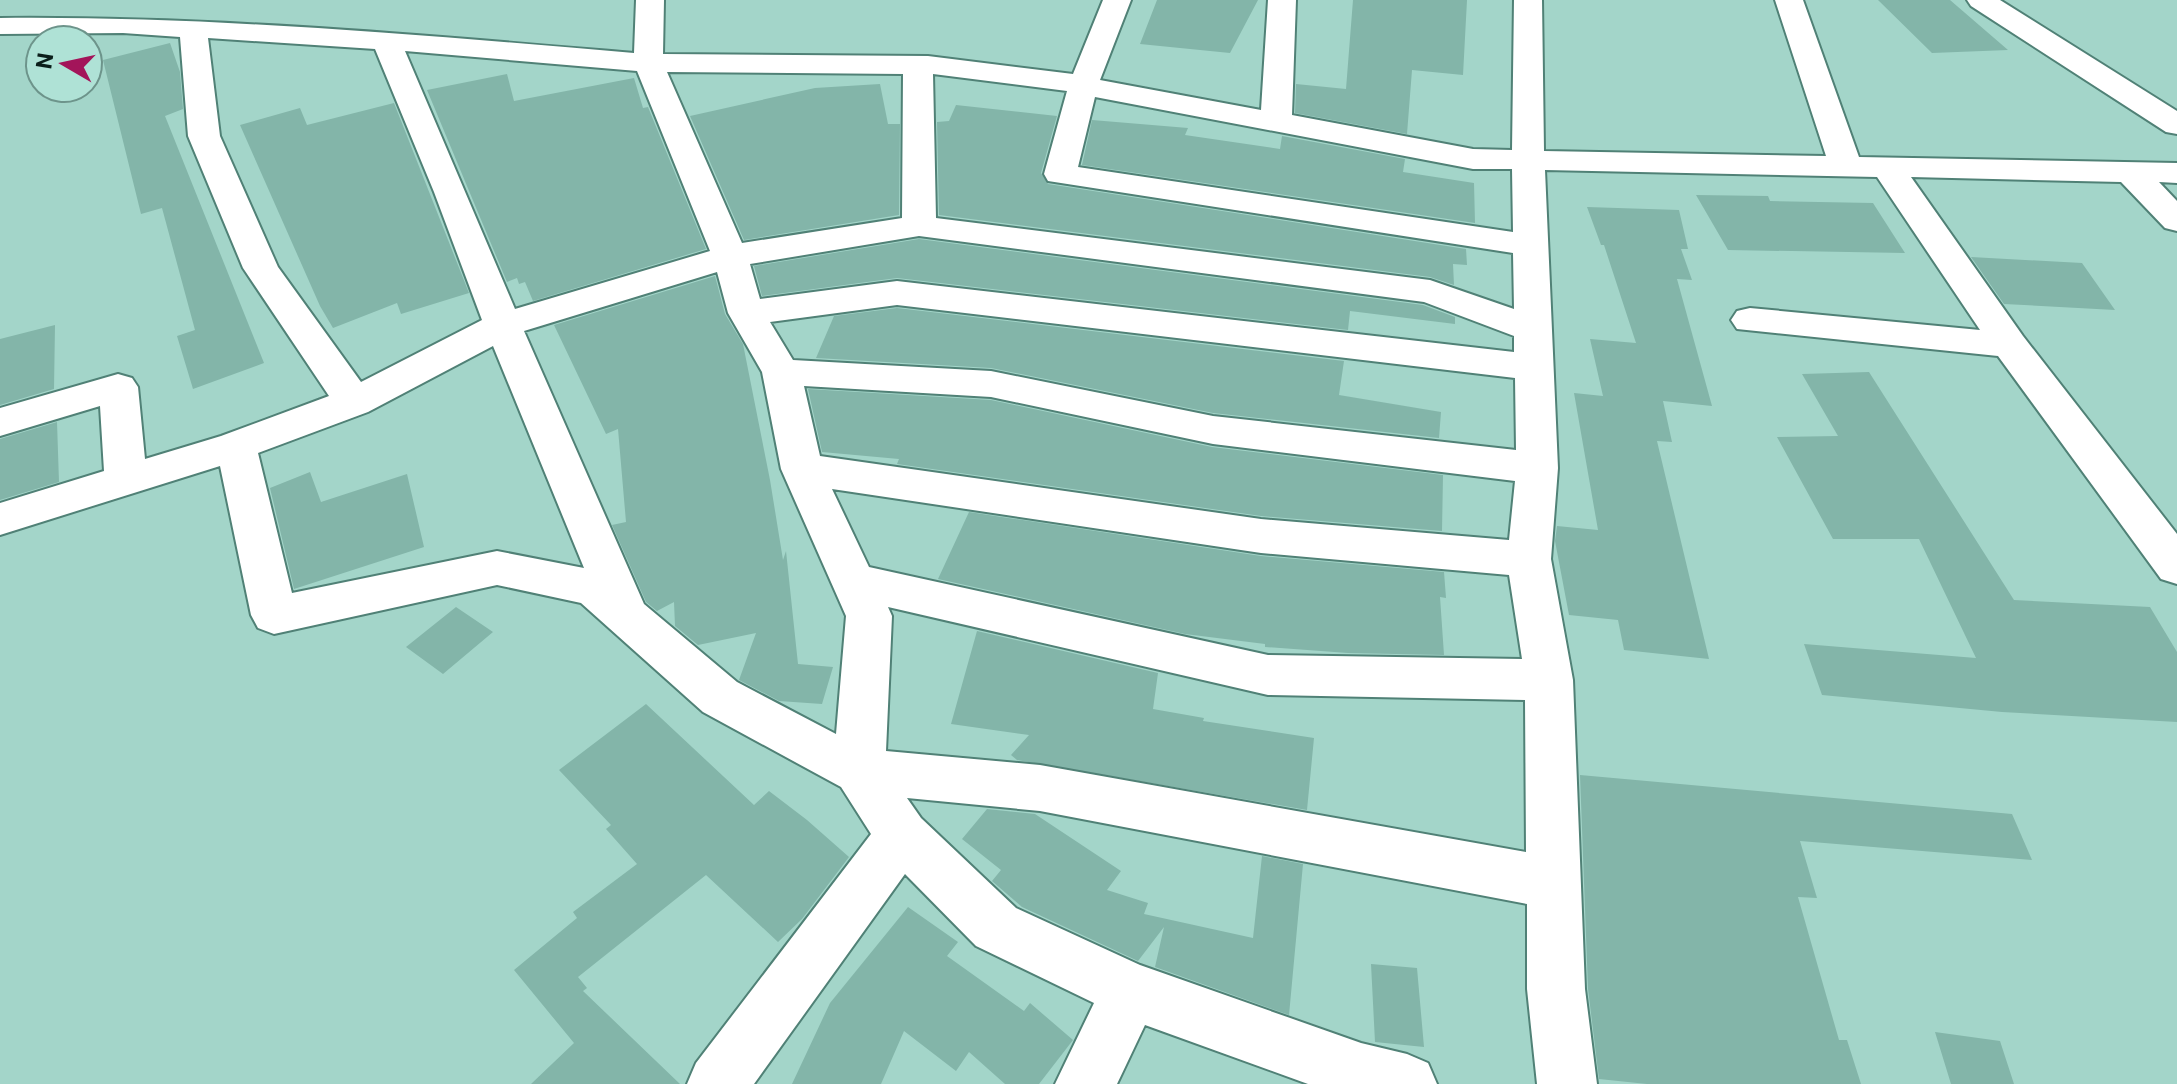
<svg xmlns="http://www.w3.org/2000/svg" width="2177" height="1084" viewBox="0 0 2177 1084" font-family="Roboto,sans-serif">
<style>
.building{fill:#83b5a9}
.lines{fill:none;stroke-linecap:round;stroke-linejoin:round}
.minor-casing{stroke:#508176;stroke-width:4}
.minor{fill:#fff;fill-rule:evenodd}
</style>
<rect width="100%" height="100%" fill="#a3d5c9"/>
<path class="building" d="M1157 0H1258L1230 53 1140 44Z
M1353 0H1467L1463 75 1412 70 1407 134 1295 113 1296 84 1346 89Z
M1878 0H1950L2008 50 1932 53Z
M170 43 180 72 183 109 165 116 264 363 193 389 177 336 195 330 162 208 141 214 103 60Z
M507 74 514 101 634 78 643 108 648 107 706 249 533 301 525 282 519 284 517 278 507 282 427 90Z
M880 84 888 124H900L899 215 744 240 690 116 815 88Z
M394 103 469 293 401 314 397 303 333 328 320 306 240 125 300 108 307 125Z
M956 105 1057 116 1041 173 1048 184 1466 249 1467 265 1453 264 1454 285 1430 277 939 215 937 122 949 121Z
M1092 120 1188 128 1185 135 1280 149 1282 136 1405 159 1403 172 1474 183 1475 223 1082 165Z
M1696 195 1768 196 1770 201 1873 203 1905 253 1728 250Z
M1587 207 1679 210 1688 249H1681L1692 280 1677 279 1712 406 1663 401 1672 442 1657 441 1709 659 1624 650 1618 620 1569 615 1555 541 1557 526 1598 530 1574 393 1603 396 1590 339 1636 343 1604 245H1601Z
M919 239 1423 305 1455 317V324L1350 311 1348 330 897 278 762 296 754 266Z
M1971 257 2082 263 2115 310 2004 304Z
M715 276 725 314 743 344 770 480 783 560 786 551 798 664 833 667 822 704 779 701 739 680 756 633 698 645 675 626 674 602 657 611 646 602 612 525 626 522 618 429 606 434 554 325Z
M897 308 1344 361 1339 395 1441 412 1439 438 1213 413 991 368 816 358 834 316Z
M55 325 54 389 0 405V339Z
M1869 372 2014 600 2150 607 2177 652V722L2002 712 1822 695 1804 644 1976 658 1919 539H1833L1777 437 1838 436 1802 374Z
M808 389 991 400 1212 447 1443 475 1442 531 1261 516 897 464 899 459 822 452Z
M57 422 59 482 0 500V439Z
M310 472 321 502 407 474 424 547 294 589 270 488Z
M969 512 1261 556 1444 572 1446 598 1440 597 1444 655 1348 653 1265 647V644L1185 634 938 579Z
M456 607 493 632 443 674 406 647Z
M977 631 1158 673 1153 709 1204 718 1203 721 1314 738 1307 810 1017 760 1011 755 1029 735 951 724Z
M646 704 754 805 769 791 807 820 849 857 802 919 778 942 706 875 578 977 587 988 583 991 680 1084H531L574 1043 514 970 577 918 573 912 637 864 606 829 611 825 559 770Z
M1580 775 2012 814 2032 860 1800 841 1817 898 1798 897 1839 1040H1847L1861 1084H1647L1599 1079 1588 989Z
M987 809 1035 814 1121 871 1107 890 1148 903 1144 914 1253 938 1262 856 1303 864 1289 1015 1155 967 1164 927 1138 961 1022 907 992 881 1001 870 962 839Z
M908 907 958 942 947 956 1024 1011 1030 1003 1073 1040 1039 1084H1005L969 1052 956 1071 904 1031 881 1084H792L830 1003Z
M1371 964 1417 968 1424 1047 1375 1042Z
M1935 1032 2000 1041 2014 1084H1951Z"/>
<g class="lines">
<defs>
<path id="minor" d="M636 0H664L663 54 928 56 1073 74 1103 0H1131L1100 80 1261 110 1268 0H1296L1292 115 1473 149 1512 150 1514 0H1542L1544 151 1826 156 1775 0H1803L1859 157 2177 163V183L2159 182 2177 201V231L2165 228 2121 182 1911 177 2023 336 2177 534V584L2161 579 1998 356 1737 329 1731 320 1737 311 1750 308 1980 330 1877 177 1545 170 1558 468 1551 559 1573 680 1585 989 1597 1084H1537L1527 989V904L1040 811 907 798 921 818 1016 908 1140 965 1361 1043 1407 1054 1428 1063 1437 1084H1308L1145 1025 1117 1084H1055L1094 1003 976 946 905 874 754 1084H687L696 1063 871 834 841 787 703 712 581 603 497 585 274 634 258 628 251 615 220 466 0 535V503L104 471 100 406 0 436V408L118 374 132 378 138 387 145 459 221 436 329 396 243 268 188 136 180 37 123 33 0 34V18C212 16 423 35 634 53ZM208 38 375 49 434 192 482 320 361 382 278 267 220 136ZM405 51 637 71 710 251 515 309ZM667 72 903 74 902 218 742 243ZM933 74 1067 91 1044 174 1048 181 1513 253 1514 309 1430 280 936 218ZM1095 97 1473 169H1512L1513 232 1078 167ZM919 236 1424 302 1514 336V352L897 281 760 299 750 264ZM717 272 728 313 762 372 781 469 846 616 836 734 737 682 644 604 524 331ZM897 305 1515 378 1516 450 1213 416 991 371 793 360 770 322ZM493 346 584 568 497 551 292 593 258 453 368 412ZM804 386 991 397 1213 444 1515 481 1509 540 1261 519 820 456ZM832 489 1261 553 1509 575 1522 659 1268 655 869 567ZM888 607 1268 695 1525 700 1526 852 1040 765 886 751 892 616Z
M1967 0H2000L2177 111V134L2166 132 1971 6Z"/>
</defs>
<use href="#minor" class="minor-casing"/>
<use href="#minor" class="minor"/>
</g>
<g transform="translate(64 64) rotate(279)"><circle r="38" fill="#afe2d6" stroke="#6d948b" stroke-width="2"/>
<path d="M0-6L14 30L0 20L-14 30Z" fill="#a3155a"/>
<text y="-12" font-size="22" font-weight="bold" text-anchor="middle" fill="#0a1e1a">N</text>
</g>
</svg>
